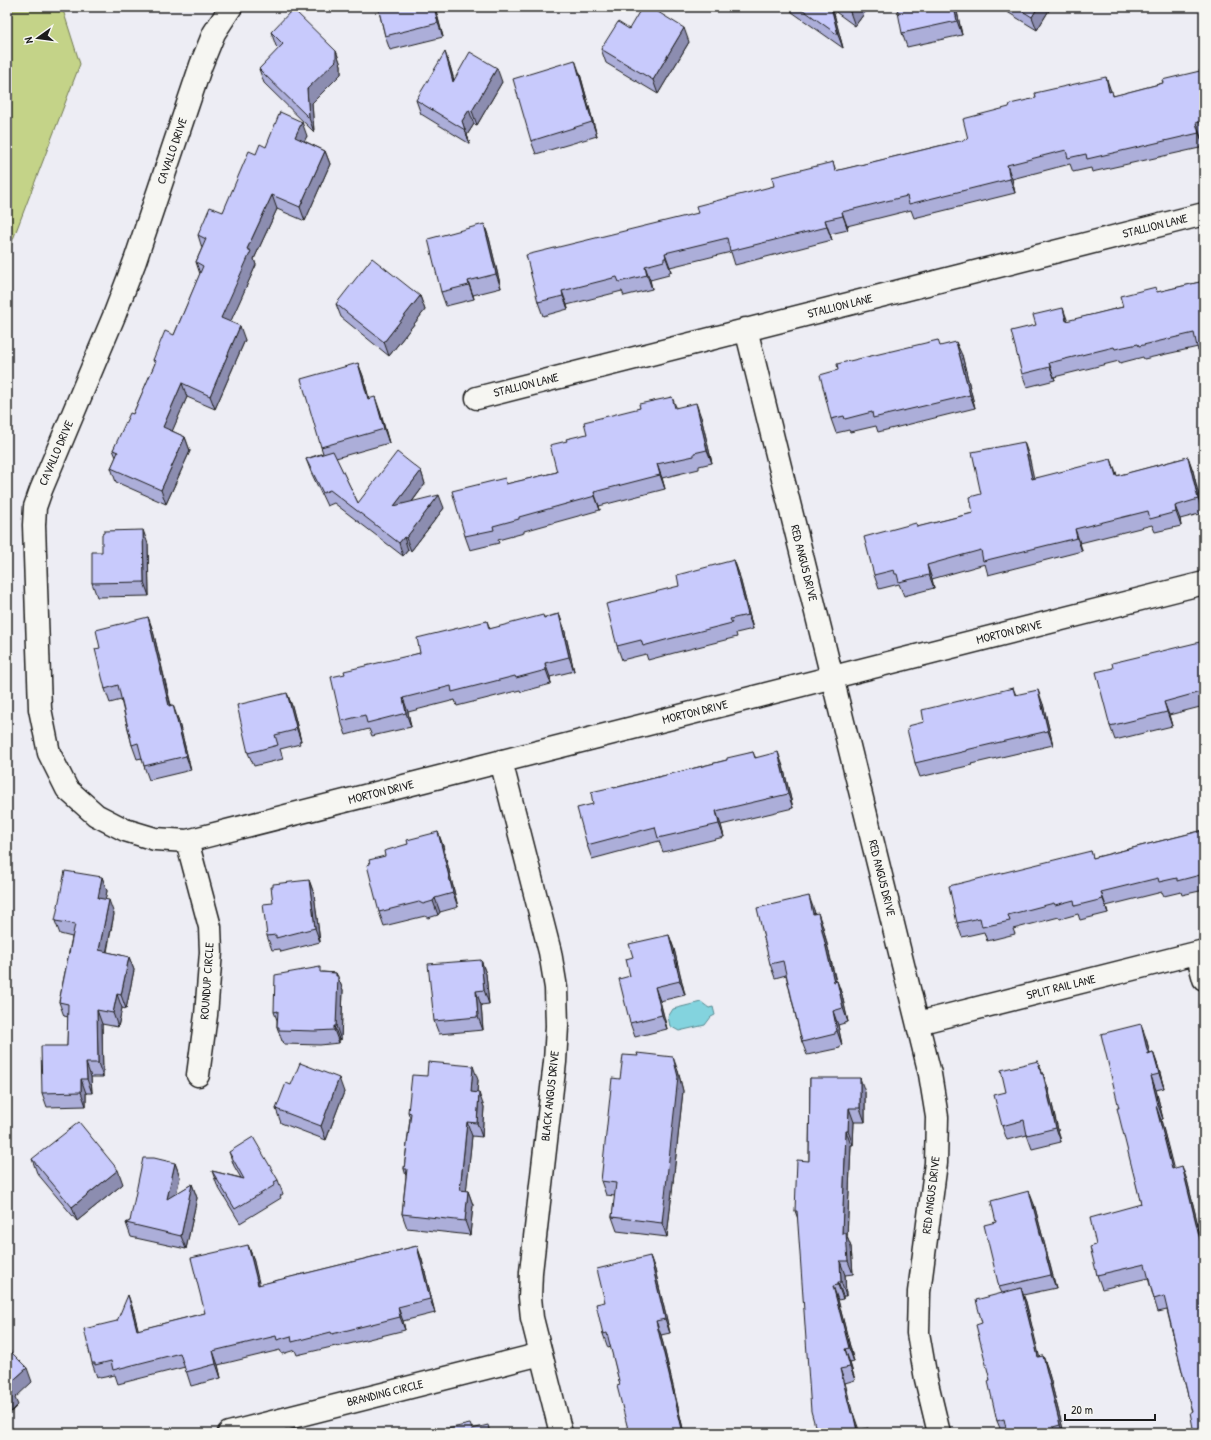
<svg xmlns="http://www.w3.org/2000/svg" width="1211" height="1440" viewBox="0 0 1211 1440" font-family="'Patrick Hand',sans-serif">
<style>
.green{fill:#c4d388;stroke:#707852}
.water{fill:#83d3de;stroke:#5a8a90}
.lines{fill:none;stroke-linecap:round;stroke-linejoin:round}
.minor-casing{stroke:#1c1c1c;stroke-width:25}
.minor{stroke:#f6f6f2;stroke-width:22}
.wall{fill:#acaed9;stroke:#1c1c1c}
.shaded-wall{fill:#8c8db0;stroke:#1c1c1c}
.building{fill:#c8cafc;stroke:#1c1c1c}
.labels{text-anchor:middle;stroke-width:3;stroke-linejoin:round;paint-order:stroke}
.street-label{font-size:12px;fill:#1c1c1c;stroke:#f6f6f2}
</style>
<rect width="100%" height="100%" fill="#ededf4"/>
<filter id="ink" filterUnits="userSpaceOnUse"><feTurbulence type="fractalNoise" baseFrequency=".025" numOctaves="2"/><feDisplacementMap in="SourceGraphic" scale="8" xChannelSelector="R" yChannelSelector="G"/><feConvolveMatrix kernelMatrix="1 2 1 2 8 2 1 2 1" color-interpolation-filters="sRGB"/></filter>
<g filter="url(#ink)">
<path class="green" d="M7 7H62L80 64 7 255Z"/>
<path class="water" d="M701 1002 709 1008 713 1007 715 1015 711 1017 705 1025 679 1031 670 1026 668 1017 673 1009Z"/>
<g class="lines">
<defs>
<path id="minor" d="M231 7 214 33 201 65 135 261 114 316 41 490 35 507 34 525 40 709 49 753 67 789 96 815 125 830 155 839 187 841 1204 583
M746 329 930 1074 937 1117 936 1163 919 1292 918 1333 926 1379 939 1433
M477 398 1204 214
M501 761 550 952 556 988 557 1026 555 1062 531 1272 530 1297 532 1318 561 1433
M187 841 210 927 211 952 206 1015 198 1075
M1197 953 1204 979
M918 1023 1204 951
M229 1433 541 1354"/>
</defs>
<use href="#minor" class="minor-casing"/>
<use href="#minor" class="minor"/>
</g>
<path class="wall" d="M378 7H435L443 37 390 50 385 36Z
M790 7H869L855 26 833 10 843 48 792 12Z
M956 7 962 35 907 47 902 33Z
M999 7H1051L1037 30Z
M629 29 689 42 658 94 606 63 601 49Z
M271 32 336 51 341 65V74L312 103 314 132 264 83 259 69 279 49 276 46Z
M450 66 454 80 502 82 477 125 474 124 467 135 470 144 421 114 416 100Z
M1204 70V136L1201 137 1204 147 1092 172 1091 168 1073 172 1070 164 1012 179 1015 193 914 218 911 210 847 226 848 230 830 234 832 240 735 265 731 252 670 267 671 272H669V275L650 280 652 289 624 296 622 291 567 305 568 309 543 316 538 302 698 213 774 186 833 162 836 171 968 139 1111 92 1114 96 1163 83Z
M580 74 597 136 536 154 531 141Z
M307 136 304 141 325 151 330 164 305 221 277 209 254 259 256 265 230 322 245 340 215 409 187 397 172 431 185 437 190 451 166 504 116 482 111 468 116 457 113 450 133 414 155 364 153 360 174 335 200 274 196 262 202 248 198 235 223 212 256 154 266 147Z
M484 224 489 238 501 288 473 295 474 299 446 306 441 292Z
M1204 281V364H1203L1198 347 1144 359 1143 357 1120 363 1119 361 1054 377 1055 380 1027 387 1022 374 1068 321 1123 307 1158 292Z
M420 296 425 310 389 356 341 317 336 304Z
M940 346 962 355 975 408 878 432 876 426 850 432 849 430 836 433 831 419Z
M358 363 363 376 369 399 380 411 389 443 336 458 358 503 421 471 425 484 412 502 444 508 411 551 408 550 403 556 334 503 327 506 311 472 306 459 323 453 321 447Z
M672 397 676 407 701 417 712 463 699 466V469L662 478 665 489 599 506 600 510 524 531V533L498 540 499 543 470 550 465 536 507 484 557 472 567 441 587 434 640 408Z
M1029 456 1033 478 1116 472 1117 476 1188 457 1193 471 1203 513 1180 519 1181 526 1155 532 1152 525 1080 543 1082 551 988 575 985 564 932 579 934 588 904 596 899 584 879 589 874 575 918 527 973 513 981 494Z
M148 544 149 596 97 597 92 583 102 552Z
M734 560 739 574 753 629 736 633 737 637 674 653 648 660 646 654 622 660 617 646 679 586Z
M559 614 564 628 574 671 550 677 551 684 521 692 520 690 457 706 455 700 408 712 411 727 372 736 369 729 346 735 341 721 345 674 420 653 487 621 490 629Z
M148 617 153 631 171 705 178 719 191 770 149 780 144 766 142 758 137 759 132 745 121 700 110 703 105 689 100 648Z
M1204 641V706L1169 715 1172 726 1115 740 1110 726 1113 668Z
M1013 688 1016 695 1043 704 1053 745 971 764 972 765 920 777 915 763 924 722Z
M287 693 292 706 301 741 299 742 300 744 280 749 283 759 254 766 248 753Z
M753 752 755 757 783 766 793 808 721 825 724 837 663 852 659 841 592 859 587 845 593 804 614 788 727 760Z
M1204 830V890L1182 895 1181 892 1164 896 1162 892 1106 906 1108 913 1080 920 1078 914 1060 919 1059 917 1013 929 1015 934 987 941 984 932 962 937 957 923 1091 851 1093 858Z
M438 832 443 846 458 907 440 912 438 915 428 918 425 916 384 926 379 912 385 856 408 844Z
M102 877 107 891 105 899 114 914 107 952 129 957 134 970 126 1009 122 1008 118 1027 102 1024 103 1077H91L92 1093H86V1106L47 1107 42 1093 67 1046 68 1017 64 1016 59 1002 72 937 60 934 55 921Z
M309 880 314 894 320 942 281 952 280 949 272 950 267 936Z
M814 910 815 914 823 927 836 981H837L842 995 848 1022 838 1025 842 1045 840 1046V1048L807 1055 802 1042 786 975 775 978 770 964Z
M669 935 674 949 685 995 660 1001 667 1029 635 1037 630 1023V976L633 957Z
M481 960 486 974 489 1004 481 1005 483 1030 439 1034 434 1021Z
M322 972 336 973 343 990 341 1040 339 1039V1043L320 1045 284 1044 283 1041H282L277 1027V1020L274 1012Z
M1146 1038 1150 1053 1153 1052 1158 1066 1164 1088 1156 1090 1163 1119 1161 1120 1173 1168 1187 1180 1204 1250V1433L1192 1412 1167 1310 1158 1312 1154 1299 1148 1278 1102 1289 1097 1275 1096 1245 1141 1204 1119 1108Z
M678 1071 683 1091 667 1237 617 1231 612 1217 615 1196 606 1195 601 1181 620 1079Z
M1043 1074 1048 1088 1061 1142 1032 1149 1027 1135 1007 1140 1002 1126 1006 1092Z
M810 1078 865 1092V1122H854L853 1145H851L847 1237 851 1247 853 1274 845 1275 846 1296H843V1299L838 1300 854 1362 850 1363 855 1380 845 1383 852 1413 859 1431 870 1433H817L798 1219 795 1211 809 1161Z
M478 1080 477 1093 484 1107 482 1137 472 1136 466 1191H468L473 1205 470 1235 407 1228 402 1214 406 1176 404 1169 410 1118 408 1112Z
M291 1085 344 1092 326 1140 281 1123 276 1109Z
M229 1152 278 1180 283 1194 280 1196 281 1198 240 1223 217 1185 212 1171 241 1178 234 1166Z
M32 1159 123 1184 77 1221 37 1173Z
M175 1163 180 1177 176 1194 192 1184 197 1198 186 1249 131 1237 126 1223 130 1221Z
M1034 1204 1056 1288 1023 1295 1026 1302 1039 1357 1043 1356 1048 1370 1064 1433H1002L997 1421 990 1380 982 1323 1002 1293 999 1287 996 1222Z
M248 1245 253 1258 259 1285 417 1246 422 1260 435 1313 403 1321 405 1330 337 1347 336 1346 297 1355 295 1350 282 1354 280 1350 218 1365 221 1378 191 1386 185 1367 118 1384 115 1375 100 1378 99 1376 97 1377 92 1363 133 1309 138 1330 205 1313Z
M650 1256 655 1270 670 1333 661 1335 684 1433H629L620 1385 611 1347 608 1348 603 1334 605 1302Z"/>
<path class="shaded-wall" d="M434 7H435L443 37 438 23Z
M831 7H832L833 10 843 48 838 35Z
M854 7H869L855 26 850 12Z
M954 7H956L962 35 957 21Z
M1038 7H1051L1037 30 1032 17Z
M684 28 689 42 658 94 653 80Z
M336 51 341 65V74L312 103 314 132 309 118 307 89Z
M445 52 450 66 458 96 453 82Z
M575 60 580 74 597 136 592 122Z
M497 68 502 82 477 125 472 111Z
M1106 77 1111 91 1114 106 1109 92Z
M469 110 474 124 467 135 470 144 465 130 462 121Z
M302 122 307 136 300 150 295 137Z
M1196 123 1201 137 1204 147 1199 133Z
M325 151 330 164 305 221 300 207Z
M1007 165 1012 179 1015 193 1010 179Z
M272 195 277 209 254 259 256 265 226 332 221 318 247 249Z
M842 212 847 226 848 230 843 216Z
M825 220 830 234 832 240 827 227Z
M484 224 489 238 501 288 496 274Z
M665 253 670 267 671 272 666 258Z
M645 266 650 280 652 289 647 275Z
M468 281 473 295 474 299 469 285Z
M562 291 567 305 568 309 563 296Z
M420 296 425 310 389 356 384 342Z
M1063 308 1068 322 1066 321Z
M240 326 245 340 215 409 210 396Z
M956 342 962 355 975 408 970 395Z
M358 363 363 376 373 413 368 399Z
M1049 363 1054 377 1055 380 1050 367Z
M182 383 187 397 168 441 163 427Z
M375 397 380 411 389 443 384 429Z
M696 403 701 417 712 463 707 450Z
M185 437 190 451 166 504 161 490Z
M1024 442 1029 456 1037 492 1032 479Z
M1188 457 1193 471 1203 513 1198 499Z
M1111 459 1116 472 1120 489 1116 476Z
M657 464 662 478 665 489 660 475Z
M421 471 425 484 399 519 394 506Z
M594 492 599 506 600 510 595 496Z
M439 495 444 508 411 551 406 538Z
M1175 506 1180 519 1181 526 1176 512Z
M1075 529 1080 543 1082 551 1077 538Z
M143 530 148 544 149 596 144 582Z
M404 537 408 550 403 556 399 543Z
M734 560 739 574 753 629 748 615Z
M927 565 932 579 934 588 929 575Z
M559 614 564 628 574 671 569 657Z
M148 617 153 631 174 720 169 706Z
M545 663 550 677 551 684 546 670Z
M1038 690 1043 704 1053 745 1048 731Z
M287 693 292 706 301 741 296 727Z
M403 698 408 712 411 727 406 713Z
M1164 702 1169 715 1172 726 1167 712Z
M173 705 178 719 191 770 186 756Z
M778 752 783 766 793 808 788 794Z
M716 811 721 825 724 837 719 824Z
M438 832 443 846 458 907 453 893Z
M102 877 107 891 103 911 98 898Z
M309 880 314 894 320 942 315 928Z
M1101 892 1106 906 1108 913 1103 899Z
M809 896 814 910 818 928 813 914Z
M435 898 440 912 438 915 433 901Z
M109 900 114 914 104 964 99 950Z
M818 913 823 927 839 996 834 982Z
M669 935 674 949 685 995 680 981Z
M129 957 134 970 126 1009 121 995Z
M481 960 486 974 489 1004 484 990Z
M336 973 343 990 341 1040 336 1026Z
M837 981 842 995 848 1022 843 1008Z
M655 987 660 1001 667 1029 662 1015Z
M476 991 481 1005 483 1030 478 1017Z
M117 994 122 1008 118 1027 113 1013Z
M97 1010 102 1024 103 1077 98 1063Z
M833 1011 838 1025 842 1045 837 1031Z
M1141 1024 1146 1038 1153 1067 1148 1054Z
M334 1026 339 1039V1043L334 1030Z
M1153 1052 1158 1066 1164 1088 1159 1074Z
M673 1057 678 1071 683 1091 667 1237 662 1223Z
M1038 1061 1043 1075 1041 1074Z
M86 1063 91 1077 92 1093 87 1079Z
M473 1066 478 1080 476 1106 471 1092Z
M1043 1074 1048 1088 1061 1142 1056 1128Z
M1151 1076 1156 1090 1163 1119 1158 1105Z
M339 1078 344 1092 326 1140 321 1126Z
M860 1078 865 1092V1122L860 1108Z
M81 1079 86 1093V1106L81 1092Z
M479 1093 484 1107 482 1137 477 1123Z
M1156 1106 1161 1120 1177 1182 1172 1169Z
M849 1108 854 1122 853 1145 848 1131Z
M467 1122 472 1136 465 1204 460 1190Z
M846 1131 851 1145 847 1237 851 1247 853 1274 848 1261 842 1233Z
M175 1163 180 1177 172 1213 167 1199Z
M1182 1166 1187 1180 1204 1250V1256Z
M118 1170 123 1184 77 1221 72 1207Z
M192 1184 197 1198 186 1249 181 1236Z
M468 1191 473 1205 470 1235 465 1221Z
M1029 1191 1034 1204 1056 1288 1051 1275Z
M248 1245 253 1258 263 1299 258 1285Z
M417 1246 422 1260 435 1313 430 1299Z
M650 1256 655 1270 670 1333 665 1319Z
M840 1261 845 1275 846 1296 841 1282Z
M838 1282 843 1296V1299L838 1285Z
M833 1286 838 1300 854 1362 849 1348Z
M1021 1288 1026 1302 1043 1371 1038 1357Z
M128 1295 133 1309 142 1344 137 1330Z
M398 1307 403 1321 405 1330 400 1317Z
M656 1321 661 1335 684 1433H683Z
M845 1349 850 1363 855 1380 850 1367Z
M213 1351 218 1365 221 1378 216 1364Z
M1043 1356 1048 1370 1064 1433H1063L1060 1425Z
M27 1368 32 1382 15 1398 18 1405 7 1416V1386Z
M840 1369 845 1383 856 1427 851 1413Z
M853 1413 858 1427 859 1433H858Z"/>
<path class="building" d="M378 7H434L438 23 385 36Z
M642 7H650L684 28 653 80 601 49 618 22 629 29Z
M799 7H831L838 35Z
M843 7H854L850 12Z
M897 7H954L957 21 902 33Z
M1016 7H1038L1032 17Z
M293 9 336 51V61L307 89 309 118 259 69 283 44 271 32Z
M445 52 453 82 470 52 497 68 472 111 469 110 462 121 465 130 416 100Z
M575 60 592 122 531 141 513 79Z
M1204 70V121L1196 123 1199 133 1087 159 1086 154 1068 158 1066 150 1007 165 1010 179 909 204 907 196 842 212 843 216 825 220 827 227 730 251 727 238 665 253 666 258H664V261L645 266 647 275 619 282 617 277 562 291 563 296 538 302 526 255 698 213 696 206 774 186 772 177 833 162 835 171 968 139 963 119 1009 107 1010 104 1036 98 1035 93 1106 77 1109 92 1112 91 1113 96 1163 83 1162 80Z
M280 112 302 122 295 137 325 151 300 207 272 195 247 249 251 251 221 318 240 326 210 396 182 383 163 427 185 437 161 490 111 468 118 452 113 450 130 413 133 414 156 361 153 360 165 331 174 335 203 266 196 262 206 239 198 235 210 207 223 212 249 151 256 154 260 144 266 147Z
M484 224 496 274 468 281 469 285 441 292 428 239Z
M372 258 420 296 384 342 336 304Z
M1204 281V349L1198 351 1194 333 1139 346 1138 344 1115 349 1114 347 1049 363 1050 367 1022 374 1011 331 1036 325 1033 315 1063 308 1066 321 1123 307 1120 296 1156 287 1157 292Z
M938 340 940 346 956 342 970 395 873 418 872 412 845 419 844 416 831 419 820 375 838 370 837 364Z
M358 363 368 399 375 397 384 429 321 447 301 379Z
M672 397 675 408 696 403 707 450 694 453V456L657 464 660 475 594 492 595 496 519 517V519L493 526 494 530 465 536 452 491 505 478 506 484 557 472 550 445 567 441 566 439 587 434 584 422 640 408 639 404Z
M1024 442 1032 479 1111 459 1116 476 1188 457 1198 499 1175 506 1176 512 1150 519 1148 511 1075 529 1077 538 983 561 981 550 927 565 929 575 899 582 897 574H895L894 570 874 575 864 537 916 523 917 527 973 513 970 497 981 494 972 452Z
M333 451 358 503 397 452 421 471 394 506 439 495 406 538 404 537 399 543 330 490 323 493 306 459Z
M143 530 144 582 92 583V552H102V534L104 533V531Z
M734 560 748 615 730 619 732 623 669 639 643 646 641 640 617 646 606 604 679 586 677 575Z
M559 614 569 657 545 663 546 670 516 678 515 676 452 692 451 686 403 698 406 713 367 723 365 715 341 721 331 677 345 674 344 671 420 653 417 638 487 621 489 629 543 615 544 618Z
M148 617 169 706 173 705 186 756 144 766 138 743 132 745 118 685 105 689 95 649 100 648 96 630Z
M1204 641V691L1164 702 1167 712 1110 726 1096 672 1113 668 1112 663Z
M1013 688 1015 695 1038 690 1048 731 966 750V751L915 763 907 729H909L908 726 924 722 922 710Z
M287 693 296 727 294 728 295 730 275 735 278 745 248 753 237 705Z
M753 752 755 758 778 752 788 794 716 811 719 824 658 838 655 827 587 845 577 808 593 804 591 792 613 787 614 788 727 760V758Z
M1204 830V874L1177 881V878L1159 882 1158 878 1101 892 1103 899 1075 906 1074 900 1055 905 1054 903 1008 915 1010 921 982 927 980 918 957 923 949 886 1091 851 1093 858Z
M438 832 453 893 435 898 433 901 423 904 419 902 379 912 367 865 370 864 369 860 385 856 384 851 408 844 407 840Z
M65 871 102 877 98 898 109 900 99 950 129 957 121 995 117 994 113 1013 97 1010 98 1063H86L87 1079H81V1092L42 1093 41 1046H67L68 1004 59 1002 75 924 55 921Z
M309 880 315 928 276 938V935L267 936 263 904 273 903 271 887H273V884Z
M809 896 813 914 818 913 834 982 837 981 843 1008 833 1011 837 1031 835 1032V1034L802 1042 783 961 770 964 757 908Z
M669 935 680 981 655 987 662 1015 630 1023 619 979 630 976 626 959 633 957 629 944Z
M481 960 484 990 476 991 478 1017 434 1021 428 964Z
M320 967V972L336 973V976H338L336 1026H334V1030L315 1031 279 1030V1027H277L278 1011 274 1012 275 975Z
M1141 1024 1148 1054 1153 1052 1159 1074 1151 1076 1158 1105 1156 1106 1172 1169 1182 1166 1204 1256V1264L1201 1265 1204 1278V1433H1194L1190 1412H1192L1164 1296 1154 1299 1145 1264 1097 1275 1090 1247 1096 1245 1090 1218 1141 1204 1117 1108H1119L1101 1034Z
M637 1053 673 1057 678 1077 662 1223 612 1217 616 1183 601 1181 612 1078 620 1079 623 1055 638 1056Z
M1038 1061 1041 1074H1043L1056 1128 1027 1135 1024 1120 1002 1126 994 1095 1006 1092 1001 1070Z
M428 1062 473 1066 471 1092 479 1093 477 1123 467 1122 460 1190 468 1191 465 1221 402 1214 407 1169H404L411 1113 408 1112 412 1075 427 1076Z
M300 1063 339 1078 321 1126 276 1109 286 1083 291 1085Z
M810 1078H860V1108H849L848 1131H846L842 1233H846L848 1261H840L841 1282H838V1285L833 1286 849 1348 845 1349 850 1367 840 1369 851 1413H853L857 1431 868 1428 870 1433H817L811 1411 797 1211H795L797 1160 809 1161Z
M79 1122 118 1170 72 1207 32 1159Z
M253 1137 278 1180 274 1182 275 1185 235 1209 212 1171 244 1179 229 1152Z
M143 1158H154L175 1163 167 1199 192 1184 181 1236 126 1223 130 1221Z
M1029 1191 1051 1275 999 1287 984 1225 996 1222 991 1201Z
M248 1245 258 1285 417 1246 430 1299 398 1307 400 1317 332 1334 331 1332 292 1342 291 1336 277 1340 276 1336 213 1351 216 1364 186 1372 180 1353 113 1370 111 1361 95 1365V1363H92L84 1329 117 1321 128 1295 137 1330 205 1313 191 1258Z
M650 1256 665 1319 656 1321 683 1433H629L617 1386 620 1385 607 1333 603 1334 596 1304 605 1302 597 1269Z
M1021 1288 1038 1357 1043 1356 1060 1425 1053 1427 1055 1433H1007L1004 1419 997 1421 988 1381 990 1380 976 1325 982 1323 976 1300Z
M7 1348 27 1368 7 1386 13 1392 7 1397Z
M470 1424 472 1429 488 1425 490 1433H433V1432Z"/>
</g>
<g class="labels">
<g class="street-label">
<text transform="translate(172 151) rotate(-71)" y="4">CAVALLO DRIVE</text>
<text transform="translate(1155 226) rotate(-14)" y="4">STALLION LANE</text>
<text transform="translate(840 306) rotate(-14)" y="4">STALLION LANE</text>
<text transform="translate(526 385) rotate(-14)" y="4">STALLION LANE</text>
<text transform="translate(56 453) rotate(-67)" y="4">CAVALLO DRIVE</text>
<text transform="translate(804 563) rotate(76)" y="4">RED ANGUS DRIVE</text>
<text transform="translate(1009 632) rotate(-14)" y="4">MORTON DRIVE</text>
<text transform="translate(695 712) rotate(-14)" y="4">MORTON DRIVE</text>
<text transform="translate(381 792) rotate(-14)" y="4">MORTON DRIVE</text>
<text transform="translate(882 878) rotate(76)" y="4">RED ANGUS DRIVE</text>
<text transform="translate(207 981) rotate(-86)" y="4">ROUNDUP CIRCLE</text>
<text transform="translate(1061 987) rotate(-14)" y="4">SPLIT RAIL LANE</text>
<text transform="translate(550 1096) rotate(-84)" y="4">BLACK ANGUS DRIVE</text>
<text transform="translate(931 1195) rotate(-83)" y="4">RED ANGUS DRIVE</text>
<text transform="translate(385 1393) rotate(-14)" y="4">BRANDING CIRCLE</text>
</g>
</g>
<rect width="1211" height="1440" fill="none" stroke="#f6f6f2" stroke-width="24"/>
<rect x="12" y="12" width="1187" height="1416" fill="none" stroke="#1c1c1c" stroke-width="1.5" filter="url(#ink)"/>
<g transform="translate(38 38) rotate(256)" stroke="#f6f6f2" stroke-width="3" paint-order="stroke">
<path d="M0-3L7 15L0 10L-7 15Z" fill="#1c1c1c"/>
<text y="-6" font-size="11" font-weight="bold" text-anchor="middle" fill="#1c1c1c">N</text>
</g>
<path d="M1065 1414v6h90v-6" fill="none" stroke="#1c1c1c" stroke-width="2"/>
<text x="1071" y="1414" font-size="12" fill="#1c1c1c" stroke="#f6f6f2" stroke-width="3" paint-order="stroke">20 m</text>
</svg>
